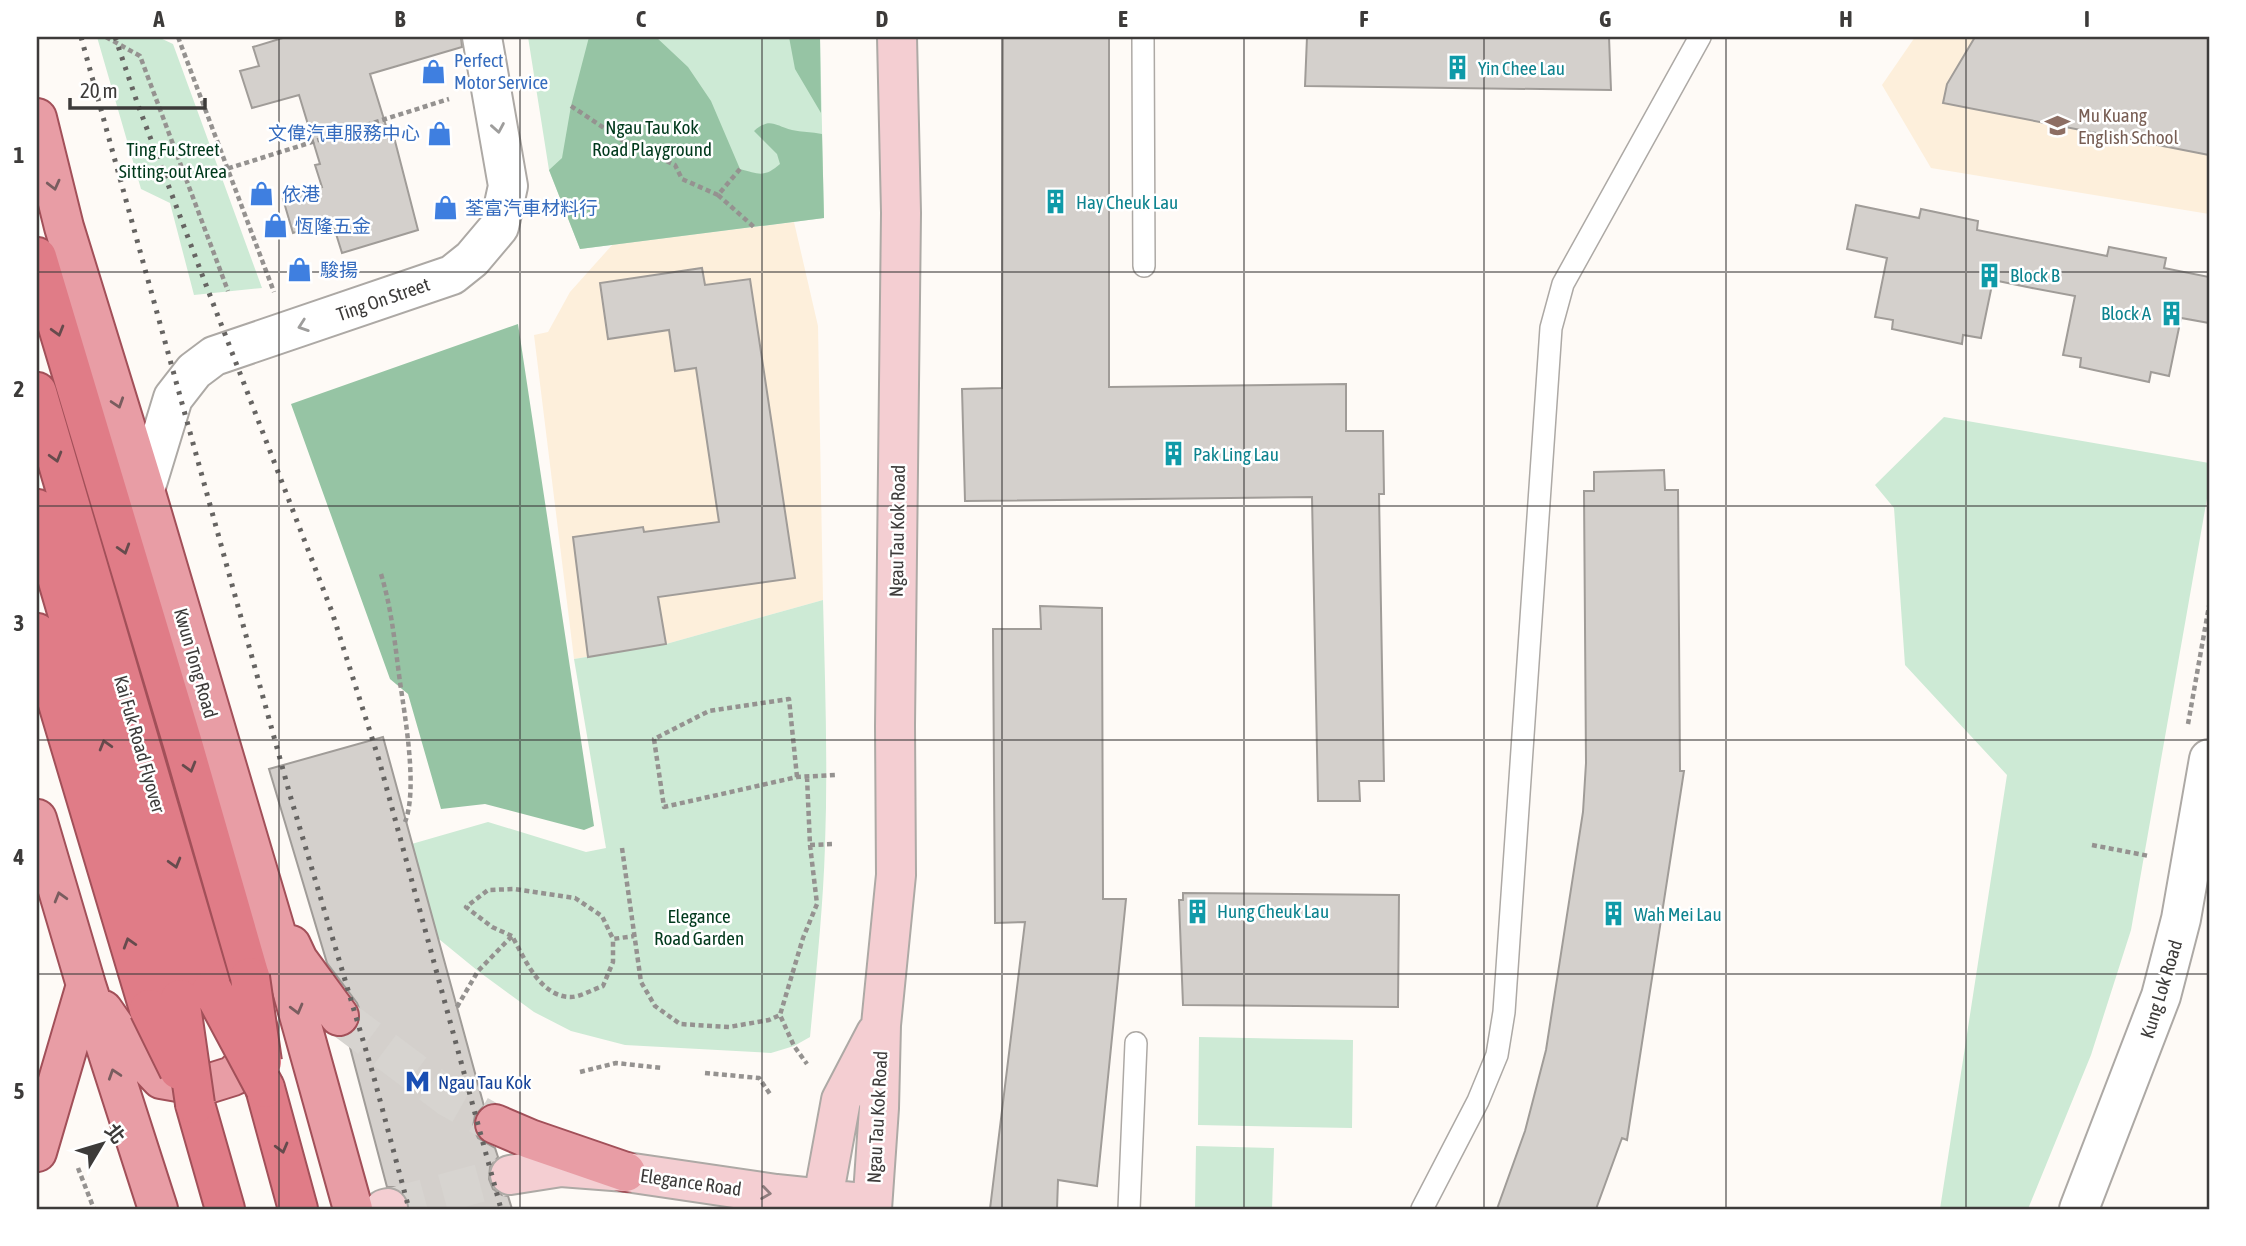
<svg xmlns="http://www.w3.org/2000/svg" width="2246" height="1246" viewBox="0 0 2246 1246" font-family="'Asap Condensed','Noto Sans TC',sans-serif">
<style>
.education{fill:#fdefdb}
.green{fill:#cdead5}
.forest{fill:#96c4a4}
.building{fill:#d4d0cc;stroke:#a09c98;stroke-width:2}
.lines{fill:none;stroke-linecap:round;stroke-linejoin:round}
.secondary-tunnel{stroke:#d7d4d0;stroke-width:38;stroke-dasharray:38 19;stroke-linecap:butt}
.primary-tunnel{stroke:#d7d4d0;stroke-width:38;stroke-dasharray:38 19;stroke-linecap:butt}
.service-casing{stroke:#ada9a5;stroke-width:24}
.minor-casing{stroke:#ada9a5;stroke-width:42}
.tertiary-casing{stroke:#ada9a5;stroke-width:42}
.secondary-casing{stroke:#ada9a5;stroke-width:42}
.primary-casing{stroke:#a25059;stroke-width:42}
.trunk-casing{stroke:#a25059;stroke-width:42}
.path{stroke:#959290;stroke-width:4.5;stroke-dasharray:5 3.5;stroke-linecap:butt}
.service{stroke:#fff;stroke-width:21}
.minor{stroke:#fff;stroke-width:38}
.tertiary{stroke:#fff;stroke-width:38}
.secondary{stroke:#f4ced2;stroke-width:38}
.primary{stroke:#e89da5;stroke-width:38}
.trunk{stroke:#e07c87;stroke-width:38}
.rail{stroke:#666462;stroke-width:5;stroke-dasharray:3.5 7;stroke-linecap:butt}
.trunk-bridge-casing{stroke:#a25059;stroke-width:42;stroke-linecap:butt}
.trunk-bridge{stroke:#e07c87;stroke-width:38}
.oneway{stroke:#9e9d9c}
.oneway2{stroke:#795d5f}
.oneway3{stroke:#664b4d}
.oneway4{stroke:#8f7d7e}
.grid{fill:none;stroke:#3d3b3a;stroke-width:2;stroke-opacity:0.55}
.labels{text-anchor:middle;stroke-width:5;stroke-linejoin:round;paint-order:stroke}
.shop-label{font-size:19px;fill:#366cbe;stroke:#fff;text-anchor:start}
.culture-label{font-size:19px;fill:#0d838f;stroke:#fff;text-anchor:start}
.education-label{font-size:19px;fill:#785e54;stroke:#fff;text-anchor:start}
.park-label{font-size:19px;fill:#00391c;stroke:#fff}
.street-label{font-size:19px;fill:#3d3b3a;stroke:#fff}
.transit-label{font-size:19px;fill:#164399;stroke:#fff;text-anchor:start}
.neatline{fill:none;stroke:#3d3b3a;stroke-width:2.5}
.grid-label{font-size:23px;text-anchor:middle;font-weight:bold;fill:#3d3b3a}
</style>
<rect width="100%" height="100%" fill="#fefaf6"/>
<path class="education" d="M1915 37H2209V214L1931 168 1882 85Z
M794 222 818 326 823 600 666 644 574 659 534 335 548 332 570 292 613 244Z"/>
<path class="green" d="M97 37H158L173 44 262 288 194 295 170 203 141 189Z
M528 37H820L824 218 580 249 549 170Z
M1944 417 2209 463V487L2131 930 2091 1055 2028 1209H1940L2007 775 1905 665 1894 508 1875 485Z
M823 600C825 682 828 764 825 846 823 910 816 973 810 1037L794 1046 771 1053 625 1045 571 1031 534 1012 478 971 401 908 363 858 488 822 586 852 606 848 574 659 666 644Z
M1199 1037 1353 1040 1352 1128 1198 1125Z
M1196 1146 1274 1148 1272 1209H1195Z"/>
<path class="forest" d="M589 37H656L688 67 711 101 740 169C759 174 764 178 780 164L777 154 754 131C770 117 774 125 792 130 801 132 812 132 822 134L824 218 580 249 549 170 562 158 571 106Z
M789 37H820L821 113 795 69Z
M518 324 594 826 584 830 485 804 441 809 408 694 390 679 291 404Z"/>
<path class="building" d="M286 37H461L462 47 370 74 391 142 395 141 418 230 342 253 332 221 293 233 283 199 322 187 315 165 320 164 299 95 252 108 240 71 259 66 253 47Z
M1003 37H1109V387L1346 384V431H1383L1384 494H1379L1384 781H1359L1360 801H1318L1312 497 965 501 962 389 1002 388Z
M1307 37H1609L1611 90 1305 86Z
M1975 37H2209V155L1943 103 1947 84Z
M1856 205 1919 218 1921 209 1978 221 1977 230 2107 256 2109 247 2166 258 2164 268 2209 277V323L2181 318 2169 376 2151 372 2149 382 2080 367 2081 358 2063 355 2075 296 2032 288 1993 280 1981 338 1963 335 1962 344 1892 329 1893 320 1875 317 1887 258 1847 249Z
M702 268 705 285 750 279 795 578 658 597 666 644 588 657 573 537 643 527 644 532 719 522 696 368 675 371 669 330 608 339 600 283Z
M1664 470 1665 490H1678L1680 771H1684L1627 1140 1622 1138 1596 1209H1497L1525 1131 1546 1050 1583 812 1586 763 1584 491H1594V472Z
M1040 606 1102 608 1103 899H1126L1097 1186 1058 1180 1057 1209H990L1025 922 995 923 993 629H1041Z
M383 737 484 1106 475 1115 473 1127 478 1138 495 1148 498 1157 490 1167 489 1179 493 1189 502 1195 508 1196 512 1209H409V1202L403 1192 395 1187H387L347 1036 359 1025 361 1013 357 1003 327 963 269 769Z
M1183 893 1399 895 1398 1007 1183 1005 1179 900H1183Z"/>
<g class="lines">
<path class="secondary-tunnel" d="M388 1208 510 1175"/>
<path class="primary-tunnel" d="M339 1016 449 1098 495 1124"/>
<defs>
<path id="service" d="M1143 37 1144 266
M1129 1209 1136 1043
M1422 1209 1478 1101 1497 1055 1504 1012 1551 328 1563 284 1700 37"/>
<path id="minor" d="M145 490 173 398 194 371 214 356 452 275 472 259 499 227 508 186 482 37"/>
<path id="tertiary" d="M2079 1209 2161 996 2181 919 2209 759"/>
<path id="secondary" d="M510 1175 561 1167 626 1172 776 1194 872 1204
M384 1209 388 1208
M821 1209 841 1100 876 1033
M872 1209 879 1108 881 1025 896 875 895 726 901 213 897 37"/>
<path id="primary" d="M37 118 64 227 145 490 279 943 353 1209
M37 819 86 985 158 1209
M291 945 298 960 339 1016
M103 1010 124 1040 161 1079 201 1086 233 1076 254 1055 258 1029
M495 1124 530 1139 626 1172
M37 1152 86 985"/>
<path id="trunk" d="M37 257 183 744 250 977
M37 392 212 989
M37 509 180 999
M37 633 149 1009
M265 1088 298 1209
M195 1104 225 1209"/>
</defs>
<use href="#service" class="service-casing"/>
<use href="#minor" class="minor-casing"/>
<use href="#tertiary" class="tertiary-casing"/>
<use href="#secondary" class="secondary-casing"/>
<use href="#primary" class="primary-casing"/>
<use href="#trunk" class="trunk-casing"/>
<path class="path" d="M106 37 140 56 228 291
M178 37 274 292
M571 106 622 140 675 165 682 179 718 195 740 169
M220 171 449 99
M718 195 754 227
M381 574C392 610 395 645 400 682 405 717 418 790 405 822
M2188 724 2209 606
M797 777 789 699 709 711 654 739 664 807 797 777 835 775
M807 777 810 845 817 904 803 938 780 1015 794 1046 807 1064
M810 845 835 844
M2092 845 2149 856
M622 848 641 982 655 1006 680 1024 729 1027 769 1020 780 1015
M512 936 492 927 466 907 488 890 514 889 575 898 602 916 613 939 634 936
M457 1007 478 971 512 936C525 959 540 997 571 997 580 997 594 989 603 986L613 962V939
M580 1072 616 1063 662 1068
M705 1073 759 1078 770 1094
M78 1168 94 1209"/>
<use href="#service" class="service"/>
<use href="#minor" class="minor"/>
<use href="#tertiary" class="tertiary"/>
<use href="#secondary" class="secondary"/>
<use href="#primary" class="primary"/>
<use href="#trunk" class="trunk"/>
<path class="rail" d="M81 37 290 795 373 1074 409 1209
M115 37 138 105 206 285 332 612 379 760 501 1209"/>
<defs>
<path id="trunk-bridge" d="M250 977 262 1062
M212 989 265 1088
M180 999 195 1104
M149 1009 179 1070"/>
</defs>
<use href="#trunk-bridge" class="trunk-bridge-casing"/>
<use href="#trunk-bridge" class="trunk-bridge"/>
</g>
<defs><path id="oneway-chevron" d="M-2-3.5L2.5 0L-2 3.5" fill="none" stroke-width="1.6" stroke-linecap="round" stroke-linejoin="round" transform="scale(1.75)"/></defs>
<g class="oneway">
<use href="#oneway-chevron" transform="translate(498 128) rotate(80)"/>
<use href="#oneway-chevron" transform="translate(303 326) rotate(161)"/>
</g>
<g class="oneway2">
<use href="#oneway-chevron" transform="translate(54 185) rotate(76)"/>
<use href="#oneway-chevron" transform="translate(118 403) rotate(72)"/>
<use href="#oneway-chevron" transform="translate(60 897) rotate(-106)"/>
<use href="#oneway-chevron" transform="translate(297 1009) rotate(75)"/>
<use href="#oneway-chevron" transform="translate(114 1074) rotate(-108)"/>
</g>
<g class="oneway3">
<use href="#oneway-chevron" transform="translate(58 331) rotate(74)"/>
<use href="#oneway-chevron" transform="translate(56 457) rotate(74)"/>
<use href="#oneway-chevron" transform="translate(124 549) rotate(73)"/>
<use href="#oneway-chevron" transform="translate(105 745) rotate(-106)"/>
<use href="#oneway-chevron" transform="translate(190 767) rotate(74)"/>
<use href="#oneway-chevron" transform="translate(175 863) rotate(74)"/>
<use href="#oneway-chevron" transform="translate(129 943) rotate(-107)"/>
<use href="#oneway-chevron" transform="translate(282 1148) rotate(75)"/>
</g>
<use class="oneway4" href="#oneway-chevron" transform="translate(766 1193) rotate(8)"/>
<path class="grid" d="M279 37V1209M520 37V1209M762 37V1209M1002 37V1209M1244 37V1209M1484 37V1209M1726 37V1209M1966 37V1209M37 272H2209M37 506H2209M37 740H2209M37 974H2209"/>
<defs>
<symbol id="building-bare" viewBox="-9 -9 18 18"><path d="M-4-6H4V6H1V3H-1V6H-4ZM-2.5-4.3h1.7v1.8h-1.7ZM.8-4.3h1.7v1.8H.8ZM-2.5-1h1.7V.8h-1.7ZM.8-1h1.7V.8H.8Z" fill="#0f9aa8" stroke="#fff" stroke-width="2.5" paint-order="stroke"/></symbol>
<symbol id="shop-bare" viewBox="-9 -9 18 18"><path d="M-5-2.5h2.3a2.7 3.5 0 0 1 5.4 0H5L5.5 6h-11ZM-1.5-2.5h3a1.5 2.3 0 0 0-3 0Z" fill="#3f7fe0" stroke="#fff" stroke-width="2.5" paint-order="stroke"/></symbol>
<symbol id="school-bare" viewBox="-9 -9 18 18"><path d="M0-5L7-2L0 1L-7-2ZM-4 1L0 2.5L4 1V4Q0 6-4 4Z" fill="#8d6e63" stroke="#fff" stroke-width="2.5" paint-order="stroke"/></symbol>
<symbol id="metro-bare" viewBox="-9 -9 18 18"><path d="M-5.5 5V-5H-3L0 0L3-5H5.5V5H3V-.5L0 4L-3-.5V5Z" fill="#1a4fb4" stroke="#fff" stroke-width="2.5" paint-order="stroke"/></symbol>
</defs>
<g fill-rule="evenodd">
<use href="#building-bare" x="1440" y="50" width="35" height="35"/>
<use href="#shop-bare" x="416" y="54" width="35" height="35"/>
<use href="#school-bare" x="2040" y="108" width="35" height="35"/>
<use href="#shop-bare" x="422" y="116" width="35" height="35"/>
<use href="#shop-bare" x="244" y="176" width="35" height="35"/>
<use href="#building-bare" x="1038" y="184" width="35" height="35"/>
<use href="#shop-bare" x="428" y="190" width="35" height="35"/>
<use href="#shop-bare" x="258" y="208" width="35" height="35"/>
<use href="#shop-bare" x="282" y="252" width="35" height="35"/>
<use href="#building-bare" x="1972" y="258" width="35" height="35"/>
<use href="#building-bare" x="2154" y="296" width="35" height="35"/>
<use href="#building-bare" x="1156" y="436" width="35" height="35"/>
<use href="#building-bare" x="1180" y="894" width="35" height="35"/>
<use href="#building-bare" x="1596" y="896" width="35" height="35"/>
<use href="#metro-bare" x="400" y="1064" width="35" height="35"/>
</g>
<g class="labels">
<g class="shop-label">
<text x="454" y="67">Perfect<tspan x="454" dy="22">Motor Service</tspan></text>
<text x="420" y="140" text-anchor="end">文偉汽車服務中心</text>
<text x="282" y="201">依港</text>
<text x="465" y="215">荃富汽車材料行</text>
<text x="295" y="233">恆隆五金</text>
<text x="320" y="277">駿揚</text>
</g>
<g class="culture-label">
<text x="1478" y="75">Yin Chee Lau</text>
<text x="1076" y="209">Hay Cheuk Lau</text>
<text x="2010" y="282">Block B</text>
<text x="2151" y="320" text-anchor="end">Block A</text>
<text x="1193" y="461">Pak Ling Lau</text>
<text x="1217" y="918">Hung Cheuk Lau</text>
<text x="1634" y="921">Wah Mei Lau</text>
</g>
<g class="education-label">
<text x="2078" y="122">Mu Kuang<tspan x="2078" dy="22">English School</tspan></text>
</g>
<g class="park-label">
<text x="652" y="134">Ngau Tau Kok<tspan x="652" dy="22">Road Playground</tspan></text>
<text x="173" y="156">Ting Fu Street<tspan x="173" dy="22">Sitting-out Area</tspan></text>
<text x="699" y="923">Elegance<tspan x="699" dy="22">Road Garden</tspan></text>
</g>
<g class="street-label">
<text transform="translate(383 299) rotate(-19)" y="7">Ting On Street</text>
<text transform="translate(897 531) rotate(-89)" y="7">Ngau Tau Kok Road</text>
<text transform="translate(196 663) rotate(74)" y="7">Kwun Tong Road</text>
<text transform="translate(140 744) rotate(74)" y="7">Kai Fuk Road Flyover</text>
<text transform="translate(2161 989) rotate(-73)" y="7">Kung Lok Road</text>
<text transform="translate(877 1117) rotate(-87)" y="7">Ngau Tau Kok Road</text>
<text transform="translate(691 1182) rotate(8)" y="7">Elegance Road</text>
</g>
<g class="transit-label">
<text x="438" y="1089">Ngau Tau Kok</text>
</g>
</g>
<rect width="2246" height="1246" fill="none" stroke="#ffffff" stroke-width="77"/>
<g transform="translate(102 1144) rotate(52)" stroke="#ffffff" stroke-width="5" paint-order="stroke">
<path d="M0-5L12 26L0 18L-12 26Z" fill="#3d3b3a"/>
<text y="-10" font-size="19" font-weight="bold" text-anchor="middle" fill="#3d3b3a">北</text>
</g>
<path d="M70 98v10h135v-10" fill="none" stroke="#3d3b3a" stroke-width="3.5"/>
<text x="80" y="98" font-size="21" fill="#3d3b3a" stroke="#ffffff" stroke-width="5" paint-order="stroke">20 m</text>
<rect x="38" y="38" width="2170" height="1170" class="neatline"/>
<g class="grid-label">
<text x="159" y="27">A</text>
<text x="400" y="27">B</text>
<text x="641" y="27">C</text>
<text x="882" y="27">D</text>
<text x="1123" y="27">E</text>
<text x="1364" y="27">F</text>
<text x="1605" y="27">G</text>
<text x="1846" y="27">H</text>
<text x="2087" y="27">I</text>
<text x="19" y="163">1</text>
<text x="19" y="397">2</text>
<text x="19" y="631">3</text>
<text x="19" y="865">4</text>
<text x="19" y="1099">5</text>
</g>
</svg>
